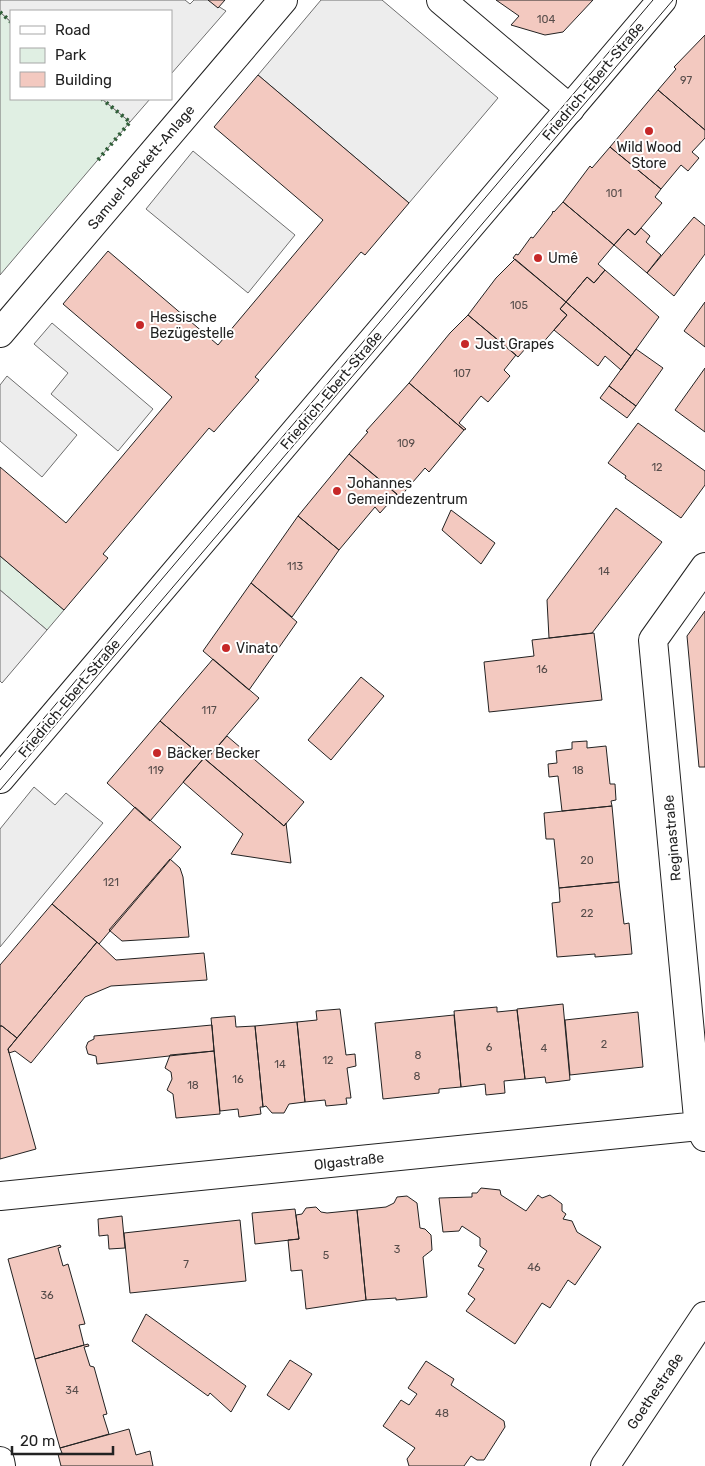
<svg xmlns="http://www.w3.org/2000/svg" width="705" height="1466" viewBox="0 0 705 1466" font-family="Rubik,sans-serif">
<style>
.green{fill:#e0efe3;stroke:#6f6f6f}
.parking{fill:#ededed;stroke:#6f6f6f}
.building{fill:#f3c9c0;stroke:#222}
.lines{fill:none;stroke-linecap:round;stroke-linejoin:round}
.minor-casing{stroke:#222;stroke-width:30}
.major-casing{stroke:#222;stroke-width:30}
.minor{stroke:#fff;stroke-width:28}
.major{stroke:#fff;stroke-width:28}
.tram{stroke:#222;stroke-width:1}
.hedge{stroke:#2f5e38;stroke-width:4;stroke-dasharray:2.5 4;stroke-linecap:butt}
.poi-dot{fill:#c62828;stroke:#fff;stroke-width:2}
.labels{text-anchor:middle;stroke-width:4;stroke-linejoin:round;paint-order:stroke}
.number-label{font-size:11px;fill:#564c4a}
.street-label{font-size:14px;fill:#222;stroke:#fff}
.poi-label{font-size:14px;fill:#222;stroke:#fff;text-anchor:start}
</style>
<rect width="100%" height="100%" fill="#fff"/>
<path class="green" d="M0 12 11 22V99H102L130 122 0 275Z
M0 556 64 610 47 630 0 590Z"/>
<path class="parking" d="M0 0H185L190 4 194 0H208L226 11 171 74V11H11V22L0 12Z
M321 0H382L498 98 409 203 258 75Z
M102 99H150L130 122Z
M193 151 295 235 248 293 146 209Z
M52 323 153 409 118 451 51 394 68 373 34 344Z
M7 376 77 435 42 477 0 441V385Z
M0 590 47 630 2 683 0 681Z
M34 787 55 805 66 793 103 823 0 947V829Z"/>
<path class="building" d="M208 0H225L218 8Z
M496 0H593L563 32 545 35 511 25 519 16Z
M705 35V130L658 90 676 69 674 67Z
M258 75 409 203 365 255 361 252 255 377 259 380 214 432 209 428 103 554 108 558 64 610 0 556V467L66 523 172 397 63 304 108 251 218 345 323 220 214 127Z
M658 90 705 130V138L692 152 699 158 688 171 681 165 661 189 610 147Z
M610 147 661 189 655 197 662 203 635 235 628 229 614 245 563 202 590 166 592 168Z
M563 202 614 245 598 264 605 270 594 283 587 277 566 302 513 258 516 254 518 255 531 237 533 238 552 214 553 211 554 212Z
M694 217 705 226V254L674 296 647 273Z
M641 228 650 236 646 242 661 255 647 273 614 245 628 229 635 235Z
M515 259 566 302 560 309 567 315 554 330 540 346 533 340 518 357 468 315 496 278Z
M605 270 659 317 631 356 566 302 587 277 594 283Z
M566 302 631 356 621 370 605 356 598 366 554 330 567 315 560 309Z
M705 302V347L684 331Z
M468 315 516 355 504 370 510 376 488 402 481 396 459 423 466 429 464 430 409 383 450 333Z
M636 349 663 368 636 406 609 386Z
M705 368V432L675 410Z
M409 383 464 430 429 472 425 468 400 497 349 454 368 432 366 431Z
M609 386 636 406 627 418 600 398Z
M638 423 705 471V485L681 518 625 478 626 476 608 463Z
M349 454 397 494 380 513 375 507 339 550 298 516Z
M616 508 662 542 592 633 549 638 547 600Z
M451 510 495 543 481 564 442 530Z
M298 516 339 550 292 617 251 583Z
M251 583 297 622 249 690 203 651Z
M705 611V767H699L687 636Z
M594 633 602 700 489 712 484 662 534 656 532 640Z
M213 659 259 698 206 760 160 721Z
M361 677 384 696 331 760 308 740Z
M160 721 204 758 150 821 107 783Z
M227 736 304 802 284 826 206 760Z
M587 741V748L606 746 610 784H615L616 800 611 801 612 806 562 811 558 776 549 777 548 764 557 763 556 751 572 749V742Z
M204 758 284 826 286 823 291 863 231 854 243 834 183 782Z
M612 806 619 882 559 888 554 839H546L544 813Z
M135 807 181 847 99 944 52 904Z
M170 859 180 868 183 877 189 937 122 941 109 930Z
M619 882 624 924 629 923 632 954 595 957V954L557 957 552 903 560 902 559 888Z
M52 904 97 942 17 1038 2 1026H0V965Z
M97 942 116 960 204 953 207 980 111 986 85 997 31 1063 15 1051 9 1053 8 1049Z
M563 1004 570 1080 546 1083 545 1077 525 1079 517 1009Z
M497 1007V1012L517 1010 525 1079 504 1081 505 1093 486 1095 485 1084 461 1087 454 1011Z
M340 1009 346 1055 355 1054 356 1066 347 1068 351 1098H346L347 1104 326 1106 325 1100 305 1102 297 1022 317 1020 316 1011Z
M638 1012 643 1067 570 1075 565 1020Z
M454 1015 461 1087 439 1089V1093L383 1099 375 1023Z
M235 1016 236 1027 255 1026 263 1107H260L261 1114 239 1117 238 1109 220 1111 211 1018Z
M297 1022 305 1102 289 1104 284 1113H272L266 1106 263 1107 255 1026Z
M212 1025 214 1051 97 1064 96 1056 88 1054 86 1047 88 1042 94 1039V1036Z
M0 1026H2L17 1038 8 1049 36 1149 0 1159Z
M214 1051 220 1114 176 1118 173 1094 167 1090 172 1079 171 1072 165 1068 170 1055Z
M481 1188 500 1190 501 1195 526 1211 538 1195 542 1198 550 1195 562 1204V1211L566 1214 563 1219 572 1221 577 1232 601 1247 575 1285 568 1280 550 1308 542 1303 515 1344 466 1311 475 1299 468 1294 484 1269 478 1266 487 1251 480 1246V1238L462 1226 459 1231 443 1232 439 1198 472 1197V1193H477Z
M407 1196 417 1203 420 1228 425 1229 431 1235 432 1250 423 1257 427 1297 396 1300V1298L366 1300 357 1210 386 1207 394 1203 397 1197Z
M316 1207 321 1212 327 1213 357 1210 366 1300 306 1309 302 1270 291 1271 288 1240 299 1239 296 1215 302 1214 306 1208Z
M295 1209 299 1239 255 1244 252 1213Z
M122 1216 125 1248 109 1249 108 1235 99 1236 98 1219Z
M240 1220 246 1281 130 1293 124 1233Z
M60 1245 61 1247 58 1248 63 1266 68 1264 85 1324 79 1325 84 1345 35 1359 8 1259Z
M146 1314 246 1386 231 1412 210 1393 208 1396 132 1341Z
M88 1344 89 1346 84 1347 90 1366 94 1367 107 1414 103 1415 109 1434 60 1448 35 1359Z
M290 1360 312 1374 289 1410 267 1395Z
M426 1361 454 1379 451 1385 504 1421 505 1427 484 1460H477L471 1456 464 1466H409L407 1459 415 1448 383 1426 401 1400 409 1405 417 1394 408 1388Z
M129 1429 136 1455 150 1451 153 1466H61L58 1454 62 1453 60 1448Z"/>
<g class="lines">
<defs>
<path id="minor" d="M441 0 570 109
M0 333 283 0
M705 567 653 640 698 1118 699 1126 705 1137
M0 1196 699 1126
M0 1461 1 1466
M605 1466 705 1316"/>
<path id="major" d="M0 779 662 0"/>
</defs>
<use href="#minor" class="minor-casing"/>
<use href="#major" class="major-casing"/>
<use href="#minor" class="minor"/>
<use href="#major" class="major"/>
<path class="tram" d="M0 770 653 0
M0 790 673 0"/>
<path class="hedge" d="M0 12 11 22
M98 160 130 122 102 99"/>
</g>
<g class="poi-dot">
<circle cx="649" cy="131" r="5"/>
<circle cx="538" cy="258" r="5"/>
<circle cx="140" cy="325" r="5"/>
<circle cx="465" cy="344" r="5"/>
<circle cx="337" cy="491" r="5"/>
<circle cx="226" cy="648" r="5"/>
<circle cx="157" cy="753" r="5"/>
</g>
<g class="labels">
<g class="number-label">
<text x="546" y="23">104</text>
<text x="686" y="84">97</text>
<text x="614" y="197">101</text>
<text x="519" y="309">105</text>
<text x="462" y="377">107</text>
<text x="406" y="447">109</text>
<text x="657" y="471">12</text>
<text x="295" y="570">113</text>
<text x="604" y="575">14</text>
<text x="542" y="673">16</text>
<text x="209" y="714">117</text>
<text x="156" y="774">119</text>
<text x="578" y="774">18</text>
<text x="587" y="864">20</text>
<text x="111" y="886">121</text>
<text x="587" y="917">22</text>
<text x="604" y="1048">2</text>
<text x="489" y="1051">6</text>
<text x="544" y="1052">4</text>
<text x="418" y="1059">8</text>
<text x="328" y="1064">12</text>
<text x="280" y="1068">14</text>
<text x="417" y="1080">8</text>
<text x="238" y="1083">16</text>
<text x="193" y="1089">18</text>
<text x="397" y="1253">3</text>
<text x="326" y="1259">5</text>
<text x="186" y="1268">7</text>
<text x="534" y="1271">46</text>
<text x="47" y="1299">36</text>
<text x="72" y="1394">34</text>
<text x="442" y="1417">48</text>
</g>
<g class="street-label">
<text transform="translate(593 81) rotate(-50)" y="5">Friedrich-Ebert-Straße</text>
<text transform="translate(141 167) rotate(-50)" y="5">Samuel-Beckett-Anlage</text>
<text transform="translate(331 390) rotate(-50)" y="5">Friedrich-Ebert-Straße</text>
<text transform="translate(69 698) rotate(-50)" y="5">Friedrich-Ebert-Straße</text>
<text transform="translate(672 838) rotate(-95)" y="5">Reginastraße</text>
<text transform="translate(349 1161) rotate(-6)" y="5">Olgastraße</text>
<text transform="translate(655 1391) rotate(-56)" y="5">Goethestraße</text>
</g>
<g class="poi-label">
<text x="649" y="152" text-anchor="middle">Wild Wood<tspan x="649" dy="16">Store</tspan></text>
<text x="548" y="263">Umê</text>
<text x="150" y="322">Hessische<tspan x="150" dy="16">Bezügestelle</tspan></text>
<text x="475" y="349">Just Grapes</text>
<text x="347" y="488">Johannes<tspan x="347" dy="16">Gemeindezentrum</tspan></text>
<text x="236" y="653">Vinato</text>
<text x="167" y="758">Bäcker Becker</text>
</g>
</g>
<rect x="10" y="10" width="162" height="90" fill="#ffffff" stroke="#a7a7a7"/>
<rect x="20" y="26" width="25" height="8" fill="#ffffff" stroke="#a7a7a7"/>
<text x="55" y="35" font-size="15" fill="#222222">Road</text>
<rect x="20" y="48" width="25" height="15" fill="#e0efe3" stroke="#a7a7a7"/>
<text x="55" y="60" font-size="15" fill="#222222">Park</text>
<rect x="20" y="72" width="25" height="15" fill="#f3c9c0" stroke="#a7a7a7"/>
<text x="55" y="85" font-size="15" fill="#222222">Building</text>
<path d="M12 1446v8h101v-8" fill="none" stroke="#222222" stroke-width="2.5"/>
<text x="20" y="1446" font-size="15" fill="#222222" stroke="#ffffff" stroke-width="4" paint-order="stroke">20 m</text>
</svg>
